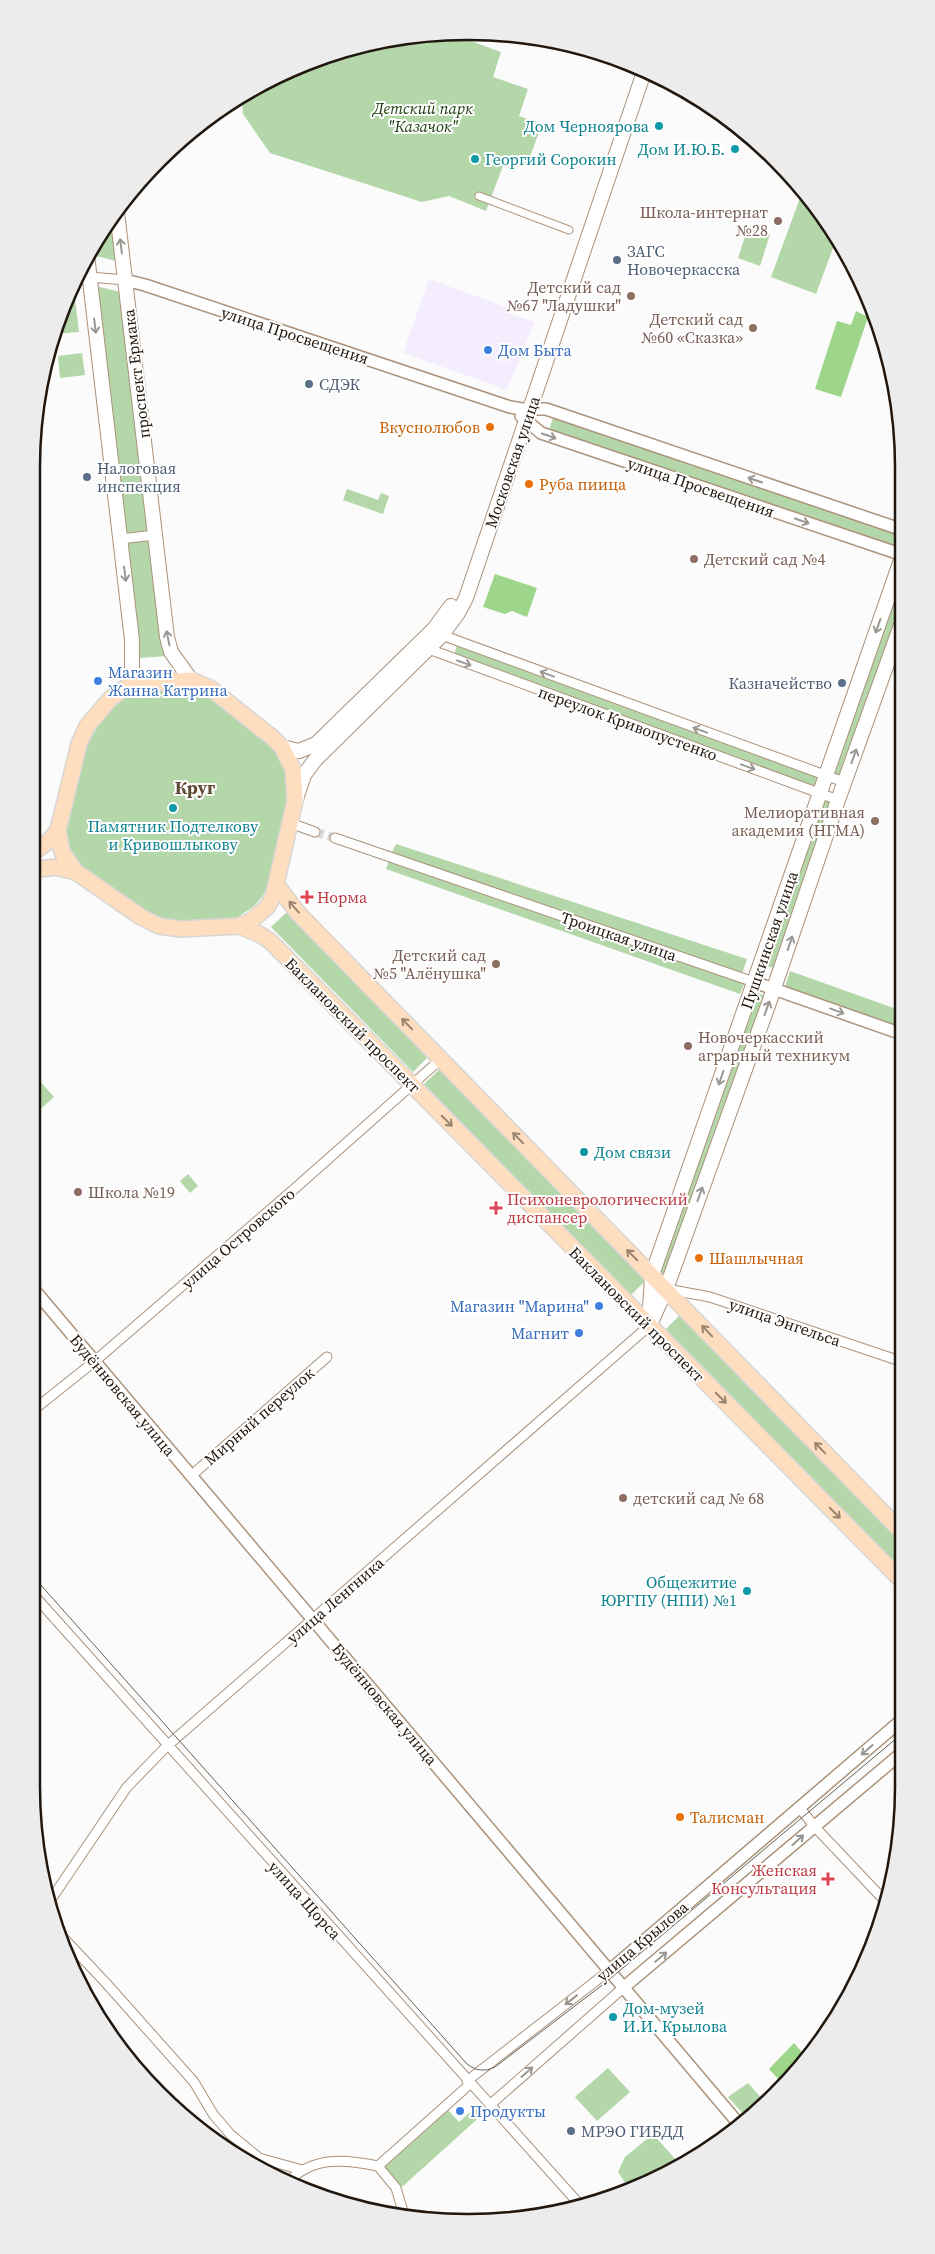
<svg xmlns="http://www.w3.org/2000/svg" width="935" height="2254" viewBox="0 0 935 2254" font-family="'Source Serif 4',serif">
<style>
.commercial{fill:#f4edfe}
.green{fill:#b4d7a9}
.forest{fill:#9dd58b}
.lines{fill:none;stroke-linecap:round;stroke-linejoin:round}
.minor-tunnel{stroke:#d9d9d7;stroke-width:9;stroke-dasharray:9 4.5;stroke-linecap:butt}
.pedestrian-casing{stroke:#ac927b;stroke-width:9}
.minor-casing{stroke:#ac927b;stroke-width:11}
.tertiary-casing{stroke:#ac927b;stroke-width:14}
.secondary-casing{stroke:#ac927b;stroke-width:16}
.primary-casing{stroke:#d7d5d4;stroke-width:18}
.pedestrian{stroke:#fff;stroke-width:7}
.minor{stroke:#fff;stroke-width:9}
.tertiary{stroke:#fff;stroke-width:11}
.secondary{stroke:#fff;stroke-width:14}
.primary{stroke:#fedebf;stroke-width:15}
.tram{stroke:#666059;stroke-width:1}
.oneway{stroke:#9b9793}
.oneway2{stroke:#9b846f}
.culture-dot{fill:#0f9aa8;stroke:#fff;stroke-width:2}
.education-dot{fill:#8d6e63;stroke:#fff;stroke-width:2}
.service-dot{fill:#5c6f8a;stroke:#fff;stroke-width:2}
.shop-dot{fill:#3f7fe0;stroke:#fff;stroke-width:2}
.food-dot{fill:#e8710a;stroke:#fff;stroke-width:2}
.health-dot{fill:#e0444e;stroke:#fff;stroke-width:2}
.labels{text-anchor:middle;stroke-width:4;stroke-linejoin:round;paint-order:stroke}
.park-label{font-size:16px;font-style:italic;fill:#163a06;stroke:#fff}
.culture-label{font-size:16px;fill:#0d838f;stroke:#fff;text-anchor:end}
.education-label{font-size:16px;fill:#785e54;stroke:#fff;text-anchor:end}
.service-label{font-size:16px;fill:#4e5e75;stroke:#fff;text-anchor:start}
.street-label{font-size:16px;fill:#21170e;stroke:#fff}
.shop-label{font-size:16px;fill:#366cbe;stroke:#fff;text-anchor:start}
.food-label{font-size:16px;fill:#c56008;stroke:#fff;text-anchor:start}
.health-label{font-size:16px;fill:#be3a42;stroke:#fff;text-anchor:start}
.neighbourhood-label{font-size:18px;font-weight:bold;fill:#604933;stroke:#fff}
.rim{fill:none;stroke:#21170e;stroke-width:2.5}
</style>
<rect width="100%" height="100%" fill="#fafbfa"/>
<path class="commercial" d="M429 279 506 307 505 312 535 322 507 390 403 353Z"/>
<path class="green" d="M439 32H446L501 52 493 77 528 89 519 116 542 124 527 165 506 158 486 211 449 196 422 202 270 153 243 114 242 97 274 76 354 46Z
M800 198 810 202 836 240 816 294 771 277Z
M114 215 120 262 93 255 92 246Z
M748 227 770 234 760 266 738 258Z
M96 286 124 293 167 656 139 658Z
M71 290H74L79 332 53 334 54 328Z
M82 353 85 375 60 378 58 356Z
M553 418 900 531V544L897 552 548 433Z
M347 489 378 500 381 493 389 496 383 514 343 500Z
M900 572 901 617 842 779 828 775Z
M457 644 818 777 815 787 454 656Z
M194 688 206 692 275 747 288 770V805L269 884 262 897 253 907 235 919 183 921 159 917 144 910 83 868 71 855 66 844 65 832 87 746 104 715 129 694Z
M822 798 833 802 777 969 763 965Z
M396 844 747 959 742 974 391 854Z
M389 861 745 982 740 994 386 869Z
M287 912 429 1056 413 1072 271 927Z
M790 971 902 1011V1033L784 990Z
M754 992 766 996 667 1277 656 1273Z
M440 1069 647 1279 631 1295 424 1084Z
M31 1071 54 1097 35 1114 31 1109Z
M188 1174 198 1186 190 1193 180 1181Z
M682 1313 903 1539V1571L666 1329Z
M608 2068 630 2092 597 2121 575 2097Z
M748 2083 763 2100 745 2116 728 2097Z
M477 2106 484 2113 402 2187 385 2167 448 2110 459 2122Z
M653 2134 676 2160C660 2173 649 2186 628 2187L618 2172 625 2157Z"/>
<path class="forest" d="M856 311 868 317 841 397 815 389 837 321 851 325Z
M495 574 537 588 527 617 512 611 505 614 483 607Z
M794 2043 807 2058 781 2082 769 2069Z"/>
<g class="lines">
<path class="minor-tunnel" d="M315 832 335 838"/>
<defs>
<path id="pedestrian" d="M479 196 569 230"/>
<path id="minor" d="M76 279 90 277 125 280
M120 539 155 535
M439 634 844 782
M426 648 838 800
M290 823 315 832
M335 838 754 982
M667 1289 710 1297 903 1362
M31 1412 95 1361 292 1191 441 1059
M192 1475 327 1357
M31 1592 581 2206
M799 1807 814 1826 885 1901
M50 1901 127 1787 167 1746 649 1326
M56 1930 105 1982 194 2082 213 2114 230 2134 259 2158 302 2170
M467 2081 610 1970
M491 2104 623 1988
M378 2166 470 2084
M288 2182C313 2156 345 2159 378 2166L396 2188 405 2218"/>
<path id="tertiary" d="M125 280 145 285 510 407 522 409H546L900 529
M521 416 541 433 900 554
M754 982 902 1034
M31 1286 738 2123
M610 1970 904 1718
M623 1988 904 1751"/>
<path id="secondary" d="M117 212 167 637 171 652 191 680
M87 255 132 640V674L129 685
M282 747 299 751 316 744 434 629 451 606
M296 799 304 775 315 760 441 636 458 613 466 598 644 72
M653 1318 666 1289 770 1000 838 800 901 625
M649 1326 652 1275 900 563"/>
<path id="primary" d="M191 680 210 688 273 738 282 747 293 769 295 801 273 897 267 907 251 921 239 926 181 929 159 926 141 917 76 872 62 852 58 830 79 744 87 726 111 698 129 685Z
M31 854 49 841 58 830
M31 870 56 867 76 872
M276 884 298 913 903 1533
M239 926 259 934 270 941 903 1582"/>
</defs>
<use href="#pedestrian" class="pedestrian-casing"/>
<use href="#minor" class="minor-casing"/>
<use href="#tertiary" class="tertiary-casing"/>
<use href="#secondary" class="secondary-casing"/>
<use href="#primary" class="primary-casing"/>
<use href="#pedestrian" class="pedestrian"/>
<use href="#minor" class="minor"/>
<use href="#tertiary" class="tertiary"/>
<use href="#secondary" class="secondary"/>
<use href="#primary" class="primary"/>
<path class="tram" d="M31 1574 467 2064C476 2071 485 2072 495 2067L605 1983 904 1732"/>
</g>
<defs><path id="oneway-shaft" d="M-6 0H5M1.5-3L5.5 0L1.5 3" fill="none" stroke-width="1.6" stroke-linecap="round" stroke-linejoin="round" transform="scale(1.25)"/></defs>
<g class="oneway">
<use href="#oneway-shaft" transform="translate(121 246) rotate(-97)"/>
<use href="#oneway-shaft" transform="translate(95 326) rotate(83)"/>
<use href="#oneway-shaft" transform="translate(549 436) rotate(19)"/>
<use href="#oneway-shaft" transform="translate(755 480) rotate(-161)"/>
<use href="#oneway-shaft" transform="translate(802 521) rotate(19)"/>
<use href="#oneway-shaft" transform="translate(125 574) rotate(83)"/>
<use href="#oneway-shaft" transform="translate(878 626) rotate(110)"/>
<use href="#oneway-shaft" transform="translate(168 638) rotate(-101)"/>
<use href="#oneway-shaft" transform="translate(464 663) rotate(20)"/>
<use href="#oneway-shaft" transform="translate(547 674) rotate(-160)"/>
<use href="#oneway-shaft" transform="translate(700 730) rotate(-160)"/>
<use href="#oneway-shaft" transform="translate(854 756) rotate(-70)"/>
<use href="#oneway-shaft" transform="translate(748 767) rotate(20)"/>
<use href="#oneway-shaft" transform="translate(790 943) rotate(-71)"/>
<use href="#oneway-shaft" transform="translate(767 1008) rotate(-70)"/>
<use href="#oneway-shaft" transform="translate(837 1011) rotate(20)"/>
<use href="#oneway-shaft" transform="translate(721 1078) rotate(109)"/>
<use href="#oneway-shaft" transform="translate(700 1194) rotate(-70)"/>
<use href="#oneway-shaft" transform="translate(867 1750) rotate(139)"/>
<use href="#oneway-shaft" transform="translate(798 1840) rotate(-42)"/>
<use href="#oneway-shaft" transform="translate(661 1957) rotate(-40)"/>
<use href="#oneway-shaft" transform="translate(571 2000) rotate(142)"/>
<use href="#oneway-shaft" transform="translate(527 2072) rotate(-41)"/>
</g>
<g class="oneway2">
<use href="#oneway-shaft" transform="translate(294 907) rotate(-131)"/>
<use href="#oneway-shaft" transform="translate(407 1024) rotate(-134)"/>
<use href="#oneway-shaft" transform="translate(447 1121) rotate(45)"/>
<use href="#oneway-shaft" transform="translate(518 1138) rotate(-134)"/>
<use href="#oneway-shaft" transform="translate(632 1255) rotate(-135)"/>
<use href="#oneway-shaft" transform="translate(707 1331) rotate(-134)"/>
<use href="#oneway-shaft" transform="translate(721 1398) rotate(45)"/>
<use href="#oneway-shaft" transform="translate(820 1448) rotate(-134)"/>
<use href="#oneway-shaft" transform="translate(835 1513) rotate(45)"/>
</g>
<g class="culture-dot">
<circle cx="659" cy="126" r="5"/>
<circle cx="735" cy="149" r="5"/>
<circle cx="475" cy="159" r="5"/>
<circle cx="173" cy="808" r="5"/>
<circle cx="584" cy="1152" r="5"/>
<circle cx="747" cy="1591" r="5"/>
<circle cx="613" cy="2017" r="5"/>
</g>
<g class="education-dot">
<circle cx="778" cy="221" r="5"/>
<circle cx="631" cy="296" r="5"/>
<circle cx="753" cy="328" r="5"/>
<circle cx="694" cy="559" r="5"/>
<circle cx="875" cy="821" r="5"/>
<circle cx="496" cy="964" r="5"/>
<circle cx="688" cy="1046" r="5"/>
<circle cx="78" cy="1192" r="5"/>
<circle cx="623" cy="1498" r="5"/>
</g>
<g class="service-dot">
<circle cx="617" cy="260" r="5"/>
<circle cx="309" cy="384" r="5"/>
<circle cx="87" cy="477" r="5"/>
<circle cx="842" cy="683" r="5"/>
<circle cx="571" cy="2131" r="5"/>
</g>
<g class="shop-dot">
<circle cx="488" cy="350" r="5"/>
<circle cx="98" cy="681" r="5"/>
<circle cx="599" cy="1306" r="5"/>
<circle cx="579" cy="1333" r="5"/>
<circle cx="460" cy="2111" r="5"/>
</g>
<g class="food-dot">
<circle cx="490" cy="427" r="5"/>
<circle cx="529" cy="484" r="5"/>
<circle cx="699" cy="1258" r="5"/>
<circle cx="680" cy="1817" r="5"/>
</g>
<g class="health-dot">
<path d="M304.5 889.5h5v5h5v5h-5v5h-5v-5h-5v-5h5z"/>
<path d="M493.5 1200.5h5v5h5v5h-5v5h-5v-5h-5v-5h5z"/>
<path d="M825.5 1871.5h5v5h5v5h-5v5h-5v-5h-5v-5h5z"/>
</g>
<g class="labels">
<g class="park-label">
<text x="423" y="114">Детский парк<tspan x="423" dy="18">"Казачок"</tspan></text>
</g>
<g class="culture-label">
<text x="649" y="132">Дом Черноярова</text>
<text x="725" y="155">Дом И.Ю.Б.</text>
<text x="485" y="165" text-anchor="start">Георгий Сорокин</text>
<text x="173" y="832" text-anchor="middle">Памятник Подтелкову<tspan x="173" dy="18">и Кривошлыкову</tspan></text>
<text x="594" y="1158" text-anchor="start">Дом связи</text>
<text x="737" y="1588">Общежитие<tspan x="737" dy="18">ЮРГПУ (НПИ) №1</tspan></text>
<text x="623" y="2014" text-anchor="start">Дом-музей<tspan x="623" dy="18">И.И. Крылова</tspan></text>
</g>
<g class="education-label">
<text x="768" y="218">Школа-интернат<tspan x="768" dy="18">№28</tspan></text>
<text x="621" y="293">Детский сад<tspan x="621" dy="18">№67 "Ладушки"</tspan></text>
<text x="743" y="325">Детский сад<tspan x="743" dy="18">№60 «Сказка»</tspan></text>
<text x="704" y="565" text-anchor="start">Детский сад №4</text>
<text x="865" y="818">Мелиоративная<tspan x="865" dy="18">академия (НГМА)</tspan></text>
<text x="486" y="961">Детский сад<tspan x="486" dy="18">№5 "Алёнушка"</tspan></text>
<text x="698" y="1043" text-anchor="start">Новочеркасский<tspan x="698" dy="18">аграрный техникум</tspan></text>
<text x="88" y="1198" text-anchor="start">Школа №19</text>
<text x="633" y="1504" text-anchor="start">детский сад № 68</text>
</g>
<g class="service-label">
<text x="627" y="257">ЗАГС<tspan x="627" dy="18">Новочеркасска</tspan></text>
<text x="319" y="390">СДЭК</text>
<text x="97" y="474">Налоговая<tspan x="97" dy="18">инспекция</tspan></text>
<text x="832" y="689" text-anchor="end">Казначейство</text>
<text x="581" y="2137">МРЭО ГИБДД</text>
</g>
<g class="street-label">
<text transform="translate(295 335) rotate(18)" y="6">улица Просвещения</text>
<text transform="translate(136 374) rotate(-97)" y="6">проспект Ермака</text>
<text transform="translate(512 462) rotate(-71)" y="6">Московская улица</text>
<text transform="translate(701 487) rotate(19)" y="6">улица Просвещения</text>
<text transform="translate(628 723) rotate(20)" y="6">переулок Кривопустенко</text>
<text transform="translate(619 936) rotate(19)" y="6">Троицкая улица</text>
<text transform="translate(769 940) rotate(-71)" y="6">Пушкинская улица</text>
<text transform="translate(353 1025) rotate(45)" y="6">Баклановский проспект</text>
<text transform="translate(238 1238) rotate(-41)" y="6">улица Островского</text>
<text transform="translate(637 1314) rotate(45)" y="6">Баклановский проспект</text>
<text transform="translate(785 1322) rotate(19)" y="6">улица Энгельса</text>
<text transform="translate(123 1395) rotate(50)" y="6">Будённовская улица</text>
<text transform="translate(259 1416) rotate(-41)" y="6">Мирный переулок</text>
<text transform="translate(335 1600) rotate(-41)" y="6">улица Ленгника</text>
<text transform="translate(385 1704) rotate(50)" y="6">Будённовская улица</text>
<text transform="translate(305 1900) rotate(48)" y="6">улица Щорса</text>
<text transform="translate(642 1941) rotate(-40)" y="6">улица Крылова</text>
</g>
<g class="shop-label">
<text x="498" y="356">Дом Быта</text>
<text x="108" y="678">Магазин<tspan x="108" dy="18">Жанна Катрина</tspan></text>
<text x="589" y="1312" text-anchor="end">Магазин "Марина"</text>
<text x="569" y="1339" text-anchor="end">Магнит</text>
<text x="470" y="2117">Продукты</text>
</g>
<g class="food-label">
<text x="480" y="433" text-anchor="end">Вкуснолюбов</text>
<text x="539" y="490">Руба пиица</text>
<text x="709" y="1264">Шашлычная</text>
<text x="690" y="1823">Талисман</text>
</g>
<g class="health-label">
<text x="317" y="903">Норма</text>
<text x="507" y="1205">Психоневрологический<tspan x="507" dy="18">диспансер</tspan></text>
<text x="817" y="1876" text-anchor="end">Женская<tspan x="817" dy="18">Консультация</tspan></text>
</g>
<g class="neighbourhood-label">
<text x="195" y="794">Круг</text>
</g>
</g>
<path d="M0 0H935V2254H0ZM467 40H468A427 427 0 0 1 895 467V1787A427 427 0 0 1 468 2214H467A427 427 0 0 1 40 1787V467A427 427 0 0 1 467 40Z" fill="#edecec" fill-rule="evenodd"/>
<path class="rim" d="M467 40H468A427 427 0 0 1 895 467V1787A427 427 0 0 1 468 2214H467A427 427 0 0 1 40 1787V467A427 427 0 0 1 467 40Z"/>
</svg>
